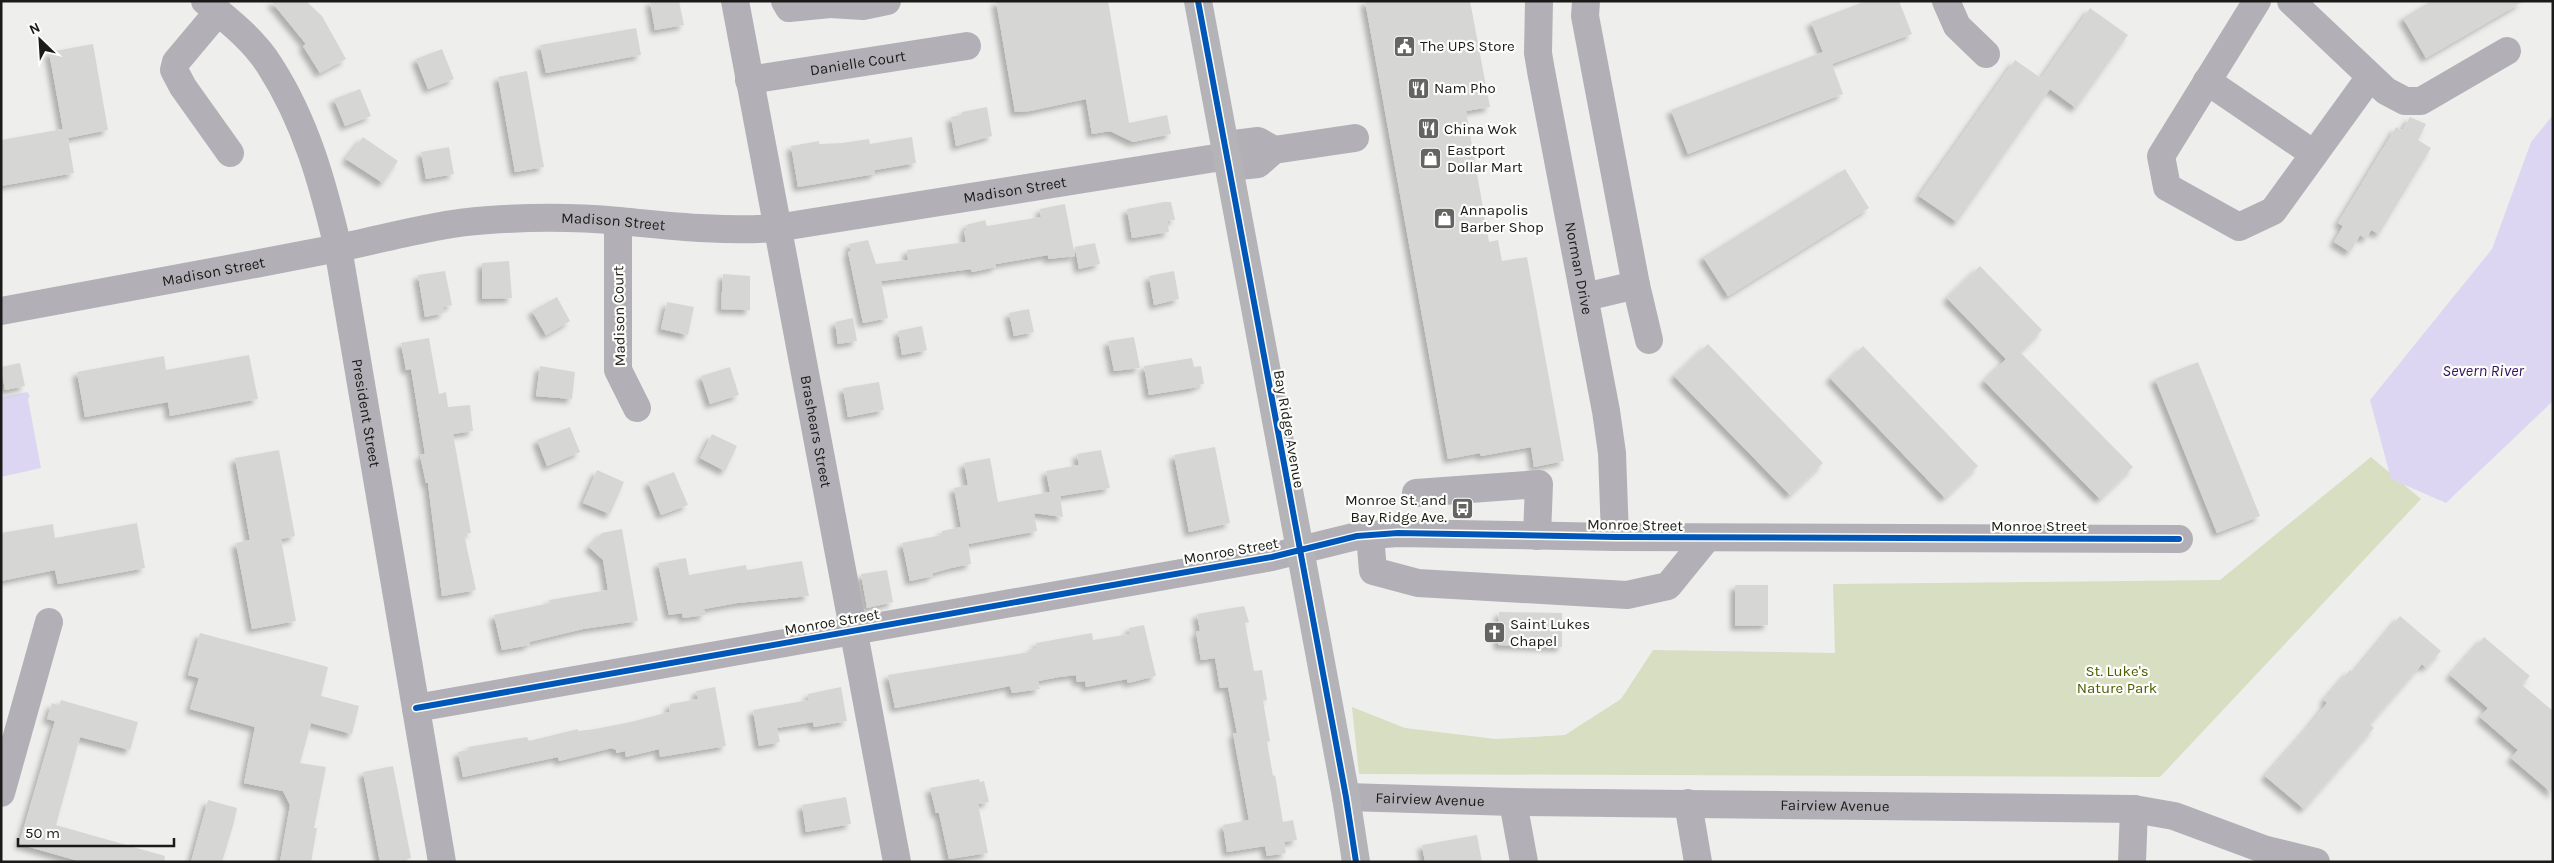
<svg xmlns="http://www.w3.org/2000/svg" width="2554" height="863" viewBox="0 0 2554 863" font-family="Karla,sans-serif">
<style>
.green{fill:#d7dec2}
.water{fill:#ddd6f2}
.building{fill:#d6d7d5;filter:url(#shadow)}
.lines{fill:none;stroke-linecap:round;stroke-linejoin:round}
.minor{stroke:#b2b0b6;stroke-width:28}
.major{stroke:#b4b3b8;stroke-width:28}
.cycleway-casing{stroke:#fcfdf9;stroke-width:9}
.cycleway{stroke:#0057b8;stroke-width:6}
.labels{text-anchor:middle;stroke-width:4.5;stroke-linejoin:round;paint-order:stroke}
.poi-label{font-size:15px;fill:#1a1a18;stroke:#fcfdf9;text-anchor:start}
.street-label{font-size:15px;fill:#1a1a18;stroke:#fcfdf9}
.park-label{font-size:15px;fill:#4f5b02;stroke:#fcfdf9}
.water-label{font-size:16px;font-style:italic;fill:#331160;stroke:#fcfdf9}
</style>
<defs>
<filter id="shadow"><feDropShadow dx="-4.5" dy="4.5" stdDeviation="2.5" flood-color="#0004"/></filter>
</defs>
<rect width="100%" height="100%" fill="#eeefec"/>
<path class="green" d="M2371 457 2421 499 2160 777 1359 774 1352 707 1405 728 1496 739 1565 735 1621 699 1653 650 1835 653 1833 584 2220 580Z"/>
<path class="water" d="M2553 115V401L2446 503 2391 479 2370 400 2492 249 2531 142Z
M27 392 30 396 28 399 41 468 1 477V397Z"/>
<path class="building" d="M271 1H306L322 16 346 59 320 73 303 46 306 44Z
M650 1H679L684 25 655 30Z
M996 1H1108L1129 123 1167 115 1171 134 1133 142 1110 131 1092 134 1086 99 1030 111 1015 112Z
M1365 1H1470L1490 107 1466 111 1489 242 1498 240 1502 261 1527 257 1564 461 1534 467 1531 447 1481 456 1480 453 1448 459Z
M1866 1H1899L1912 34 1832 64 1843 94 1688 154 1671 110 1823 52 1811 22Z
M2431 1H2524L2426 58 2403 18Z
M2090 8 2128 35 2076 108 2050 89 1957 222 1919 196 2015 60 2041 78Z
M636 28 641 55 546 73 540 45Z
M93 44 108 130 68 138 74 173 1 186V140L63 129 49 52Z
M442 49 454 79 428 89 416 59Z
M527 71 544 167 515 172 498 77Z
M360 89 371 116 345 126 334 99Z
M987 107 992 136 956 146 951 117 962 115V112Z
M2410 117 2426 124 2418 140 2431 148 2379 234 2371 230 2366 239 2360 235 2350 252 2334 242 2343 226 2338 223 2396 127 2401 130 2403 129Z
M363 137 398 161 383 183 346 159Z
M912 137 916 163 875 170V174L798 187 791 146 819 141V144L842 143 869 139 870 144Z
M449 147 454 174 426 179 421 152Z
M1845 169 1869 208 1728 296 1703 257Z
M1164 202H1171L1175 220 1167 221 1169 232 1132 238 1127 209Z
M1065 204 1075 256 1048 259V255L996 264V267L972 272 971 269 881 281 888 318 863 323 848 252 851 251 849 244 868 240 876 264 908 260 907 250 966 242 964 231 967 230 966 225 985 220 987 226 1041 217 1040 209Z
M1095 243 1100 264 1079 269 1075 247Z
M509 261 512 298 482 299V263Z
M1980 266 2042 330 2020 352 2133 467 2100 499 1984 381 2006 359 1947 298Z
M445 271 452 305 443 307 444 313 425 317 418 275Z
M1174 271 1179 299 1154 305 1149 276Z
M723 274 750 276V310L721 309Z
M557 297 570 321 546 335 532 311Z
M667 302 694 307 688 335 661 329Z
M1029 309 1034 332 1014 336 1009 313Z
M853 318 857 341 838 344 835 322Z
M922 326 927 350 902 355 898 331Z
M1134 337 1140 368 1114 371 1108 341Z
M429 338 439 394 446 392 448 407 470 405 473 431 453 434 471 533 464 534 476 590 442 596 428 483H426L420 455 425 454 411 369 406 370 401 343Z
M1708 344 1823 463 1790 495 1674 376Z
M1863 346 1978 466 1945 498 1830 378Z
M249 355 258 399 170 416 168 402 85 417 77 372 164 356 166 370Z
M1192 358 1194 367 1201 366 1204 384 1197 385 1198 387 1149 395 1144 366Z
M2198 362 2260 516 2217 533 2155 379Z
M20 363 25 386 5 390 1 367Z
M540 366 575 372 572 399 536 396Z
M730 367 739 395 710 404 701 376Z
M879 382 884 410 848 417 843 388Z
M570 427 580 452 547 466 537 440Z
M712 434 737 446 725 471 700 458Z
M1215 447 1230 523 1189 532 1174 455Z
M279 450 295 536 281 539 296 621 252 629 236 543 250 540 235 458Z
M1101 450 1110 488 1060 496 1063 517 1034 513 1037 531 968 544 971 564 951 568 933 573V576L910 581 902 543 942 535V531L961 527 954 488 968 485 964 463 990 458 998 502 1050 492 1046 471 1079 465 1077 454Z
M597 470 624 482 610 514 583 503Z
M674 472 688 505 661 515 648 482Z
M137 523 145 568 58 584 55 570 1 581V533L53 524 55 538Z
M622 529 638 621 583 629 529 642 530 645 502 650 494 615 550 603 549 600 608 590 603 560 589 547 602 533Z
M686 558 689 575 746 565 747 570 802 561 809 596 737 603 704 609 705 615 683 618 682 613 669 615 658 563Z
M887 570 893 602 867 608 861 574Z
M1735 585H1768V625L1735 626Z
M1244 606 1249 622 1245 623 1254 671 1262 670 1267 700 1263 701 1270 741 1267 742 1273 776 1275 775 1283 822 1293 820 1297 840 1284 842 1286 853 1267 856 1265 846 1227 852 1223 825 1249 820 1233 733H1237L1228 687 1220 688 1215 658 1201 660 1196 632 1200 631 1197 614Z
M1499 612 1562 613V647L1498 645Z
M2400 616 2441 651 2426 668 2422 664 2370 724 2374 728 2304 809 2265 776 2310 725 2327 703 2324 700 2350 670 2353 673Z
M1144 625 1156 676 1128 683 1127 679 1086 687 1085 681 1077 682 1076 675 1059 677 1038 681 1040 689 1012 693 1010 686 895 708 888 675 1030 652 1029 649 1037 648 1036 643 1092 633 1093 640 1130 634 1129 628Z
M200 633 328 667 321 696 359 706 352 734 311 723 300 763 326 767 314 828H317L311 862H280L290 805 283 791 244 783 255 727 190 709 199 678 188 675Z
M2484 637 2530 676 2522 685 2553 711V794L2511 758 2518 750 2480 717 2488 708 2450 675Z
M715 687 726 746 660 757 659 749 626 757 625 751 616 753V750L612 748 559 761 558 757 463 777 458 752 469 750 468 747 527 737 529 741 578 729V731L595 729 631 722 669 712 670 704 698 699 696 691Z
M841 687 847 721 814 727 813 722 777 728 780 742 759 746 753 710 809 700 808 694Z
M61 700 138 722 130 750 80 737 56 825 165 856 164 862H82L19 844 55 721 47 719 52 703 59 706Z
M393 766 411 858 402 860 403 862H380L363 772Z
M979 779 980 782 984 781 989 802 978 804 988 853 949 859 939 813H936L930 788Z
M846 797 851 824 806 832 802 805Z
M208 800 237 808 234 822 222 862H191Z
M1477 835 1482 862H1425L1422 845Z"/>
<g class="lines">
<g class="minor">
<path id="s1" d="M205 1C228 20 254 40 270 66 306 122 323 184 338 248L442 862"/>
<path id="s2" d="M735 1 897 862"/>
<path d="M785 1 789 8 830 4 831 1"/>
<path id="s3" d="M1539 1 1538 53 1541 71 1606 411 1612 453 1615 537"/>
<path d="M1586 1 1585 16 1636 285 1649 340"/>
<path d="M1946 1 1957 26 1986 54"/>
<path d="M2257 1 2161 156 2167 187 2239 227 2273 211 2370 77"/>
<path d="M2291 1 2386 91 2405 101H2421L2507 51"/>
<path d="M830 4 863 6 887 1"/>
<path d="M218 12 176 62 174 70 183 87 230 153"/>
<path id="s4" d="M749 80 967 46"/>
<path d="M2207 81 2314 154"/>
<path d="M1226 145 1258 141 1274 150"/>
<path d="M1230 167 1258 164 1274 150 1355 138"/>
<path d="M618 221V370L637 408"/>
<path d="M1585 297 1636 285"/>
<path id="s5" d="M1 311C114 290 226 270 338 248 388 238 438 223 489 220 532 217 576 217 619 221 672 226 723 232 776 228L1228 156"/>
<path d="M1416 493 1539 484 1537 536"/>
<path d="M1370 535 1373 571 1418 583 1627 595 1668 586 1707 538"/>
<path d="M416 708 1272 557 1357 536 1398 533 1615 537 2179 539"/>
<path d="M1 793 49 622"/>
<path id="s6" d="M1346 797 1513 802 2134 809 2174 816 2263 849 2316 862"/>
<path d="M1513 802 1524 862"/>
<path d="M1688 803 1698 862"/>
<path d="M2132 862 2134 809"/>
</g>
<path class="major" d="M1198 1 1346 797 1356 862"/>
<defs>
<path id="cycleway" d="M1198 1 1346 797 1356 862
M416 708 1272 557 1357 536 1398 533 1615 537 2179 539"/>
</defs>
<use href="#cycleway" class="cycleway-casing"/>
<use href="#cycleway" class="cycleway"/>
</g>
<defs>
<symbol id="civic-square" viewBox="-11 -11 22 22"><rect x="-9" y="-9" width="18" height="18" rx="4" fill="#646562" stroke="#fcfdf9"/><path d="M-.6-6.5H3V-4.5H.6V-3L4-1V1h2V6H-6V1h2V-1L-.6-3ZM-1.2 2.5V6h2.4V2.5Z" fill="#fff"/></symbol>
<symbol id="restaurant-square" viewBox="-11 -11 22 22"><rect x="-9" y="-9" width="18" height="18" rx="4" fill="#646562" stroke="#fcfdf9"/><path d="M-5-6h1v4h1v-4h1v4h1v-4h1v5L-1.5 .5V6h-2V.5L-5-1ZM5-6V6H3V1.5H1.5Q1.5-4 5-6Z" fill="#fff"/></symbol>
<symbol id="shop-square" viewBox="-11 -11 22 22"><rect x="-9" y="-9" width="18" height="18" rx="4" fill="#646562" stroke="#fcfdf9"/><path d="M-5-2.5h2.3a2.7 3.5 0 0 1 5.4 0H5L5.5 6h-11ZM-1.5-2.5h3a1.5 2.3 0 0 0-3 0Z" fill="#fff"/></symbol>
<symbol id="bus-square" viewBox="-11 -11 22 22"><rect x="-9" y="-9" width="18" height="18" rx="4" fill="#646562" stroke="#fcfdf9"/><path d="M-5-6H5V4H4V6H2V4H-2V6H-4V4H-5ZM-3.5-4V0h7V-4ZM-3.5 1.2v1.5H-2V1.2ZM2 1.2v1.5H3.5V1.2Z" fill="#fff"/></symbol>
<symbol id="church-square" viewBox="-11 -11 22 22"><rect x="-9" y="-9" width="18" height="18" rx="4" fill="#646562" stroke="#fcfdf9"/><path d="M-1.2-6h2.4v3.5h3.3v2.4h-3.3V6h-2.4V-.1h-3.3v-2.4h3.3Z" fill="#fff"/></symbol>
</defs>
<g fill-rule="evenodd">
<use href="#civic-square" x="1392" y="34" width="25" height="25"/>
<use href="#restaurant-square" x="1406" y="76" width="25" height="25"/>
<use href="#restaurant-square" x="1416" y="116" width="25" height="25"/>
<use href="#shop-square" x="1418" y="146" width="25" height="25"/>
<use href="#shop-square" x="1432" y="206" width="25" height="25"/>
<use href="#bus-square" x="1450" y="496" width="25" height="25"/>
<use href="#church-square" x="1482" y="620" width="25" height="25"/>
</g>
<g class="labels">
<g class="poi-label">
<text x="1420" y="51">The UPS Store</text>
<text x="1434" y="93">Nam Pho</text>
<text x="1444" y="134">China Wok</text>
<text x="1447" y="155">Eastport<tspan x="1447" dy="17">Dollar Mart</tspan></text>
<text x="1460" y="215">Annapolis<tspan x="1460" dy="17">Barber Shop</tspan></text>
<text x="1447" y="505" text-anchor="end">Monroe St. and<tspan x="1447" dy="17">Bay Ridge Ave.</tspan></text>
<text x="1510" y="629">Saint Lukes<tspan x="1510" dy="17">Chapel</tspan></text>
</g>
<g class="street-label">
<text dy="5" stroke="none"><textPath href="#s4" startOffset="110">Danielle Court</textPath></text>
<text dy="5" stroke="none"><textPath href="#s5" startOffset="1026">Madison Street</textPath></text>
<text dy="5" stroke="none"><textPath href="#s5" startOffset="621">Madison Street</textPath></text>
<text dy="5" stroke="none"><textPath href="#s3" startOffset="271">Norman Drive</textPath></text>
<text dy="5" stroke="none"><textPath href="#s5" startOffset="216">Madison Street</textPath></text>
<text transform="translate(619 316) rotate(-91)" y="5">Madison Court</text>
<text dy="5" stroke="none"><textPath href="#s1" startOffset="455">President Street</textPath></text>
<text transform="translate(1289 429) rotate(80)" y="5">Bay Ridge Avenue</text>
<text dy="5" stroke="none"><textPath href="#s2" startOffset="438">Brashears Street</textPath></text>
<text transform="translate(1635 525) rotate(1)" y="5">Monroe Street</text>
<text x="2039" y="531">Monroe Street</text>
<text transform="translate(1231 551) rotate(-10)" y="5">Monroe Street</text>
<text transform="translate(832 622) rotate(-10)" y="5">Monroe Street</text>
<text dy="5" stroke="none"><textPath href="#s6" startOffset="84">Fairview Avenue</textPath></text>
<text dy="5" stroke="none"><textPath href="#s6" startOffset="489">Fairview Avenue</textPath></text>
</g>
<g class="park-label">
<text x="2117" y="676">St. Luke's<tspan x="2117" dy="17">Nature Park</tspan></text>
</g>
<g class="water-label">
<text x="2483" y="376">Severn River</text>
</g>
</g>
<rect width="2554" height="863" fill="none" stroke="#1a1a18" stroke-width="5"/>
<g transform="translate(40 40) rotate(335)" stroke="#fcfdf9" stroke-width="4" paint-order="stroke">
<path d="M0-4L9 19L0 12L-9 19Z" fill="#1a1a18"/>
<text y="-8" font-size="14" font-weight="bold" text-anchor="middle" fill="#1a1a18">N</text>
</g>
<path d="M18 838v8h156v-8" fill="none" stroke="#1a1a18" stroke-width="2.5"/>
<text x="25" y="838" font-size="15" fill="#1a1a18" stroke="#fcfdf9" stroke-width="4" paint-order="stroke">50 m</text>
</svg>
